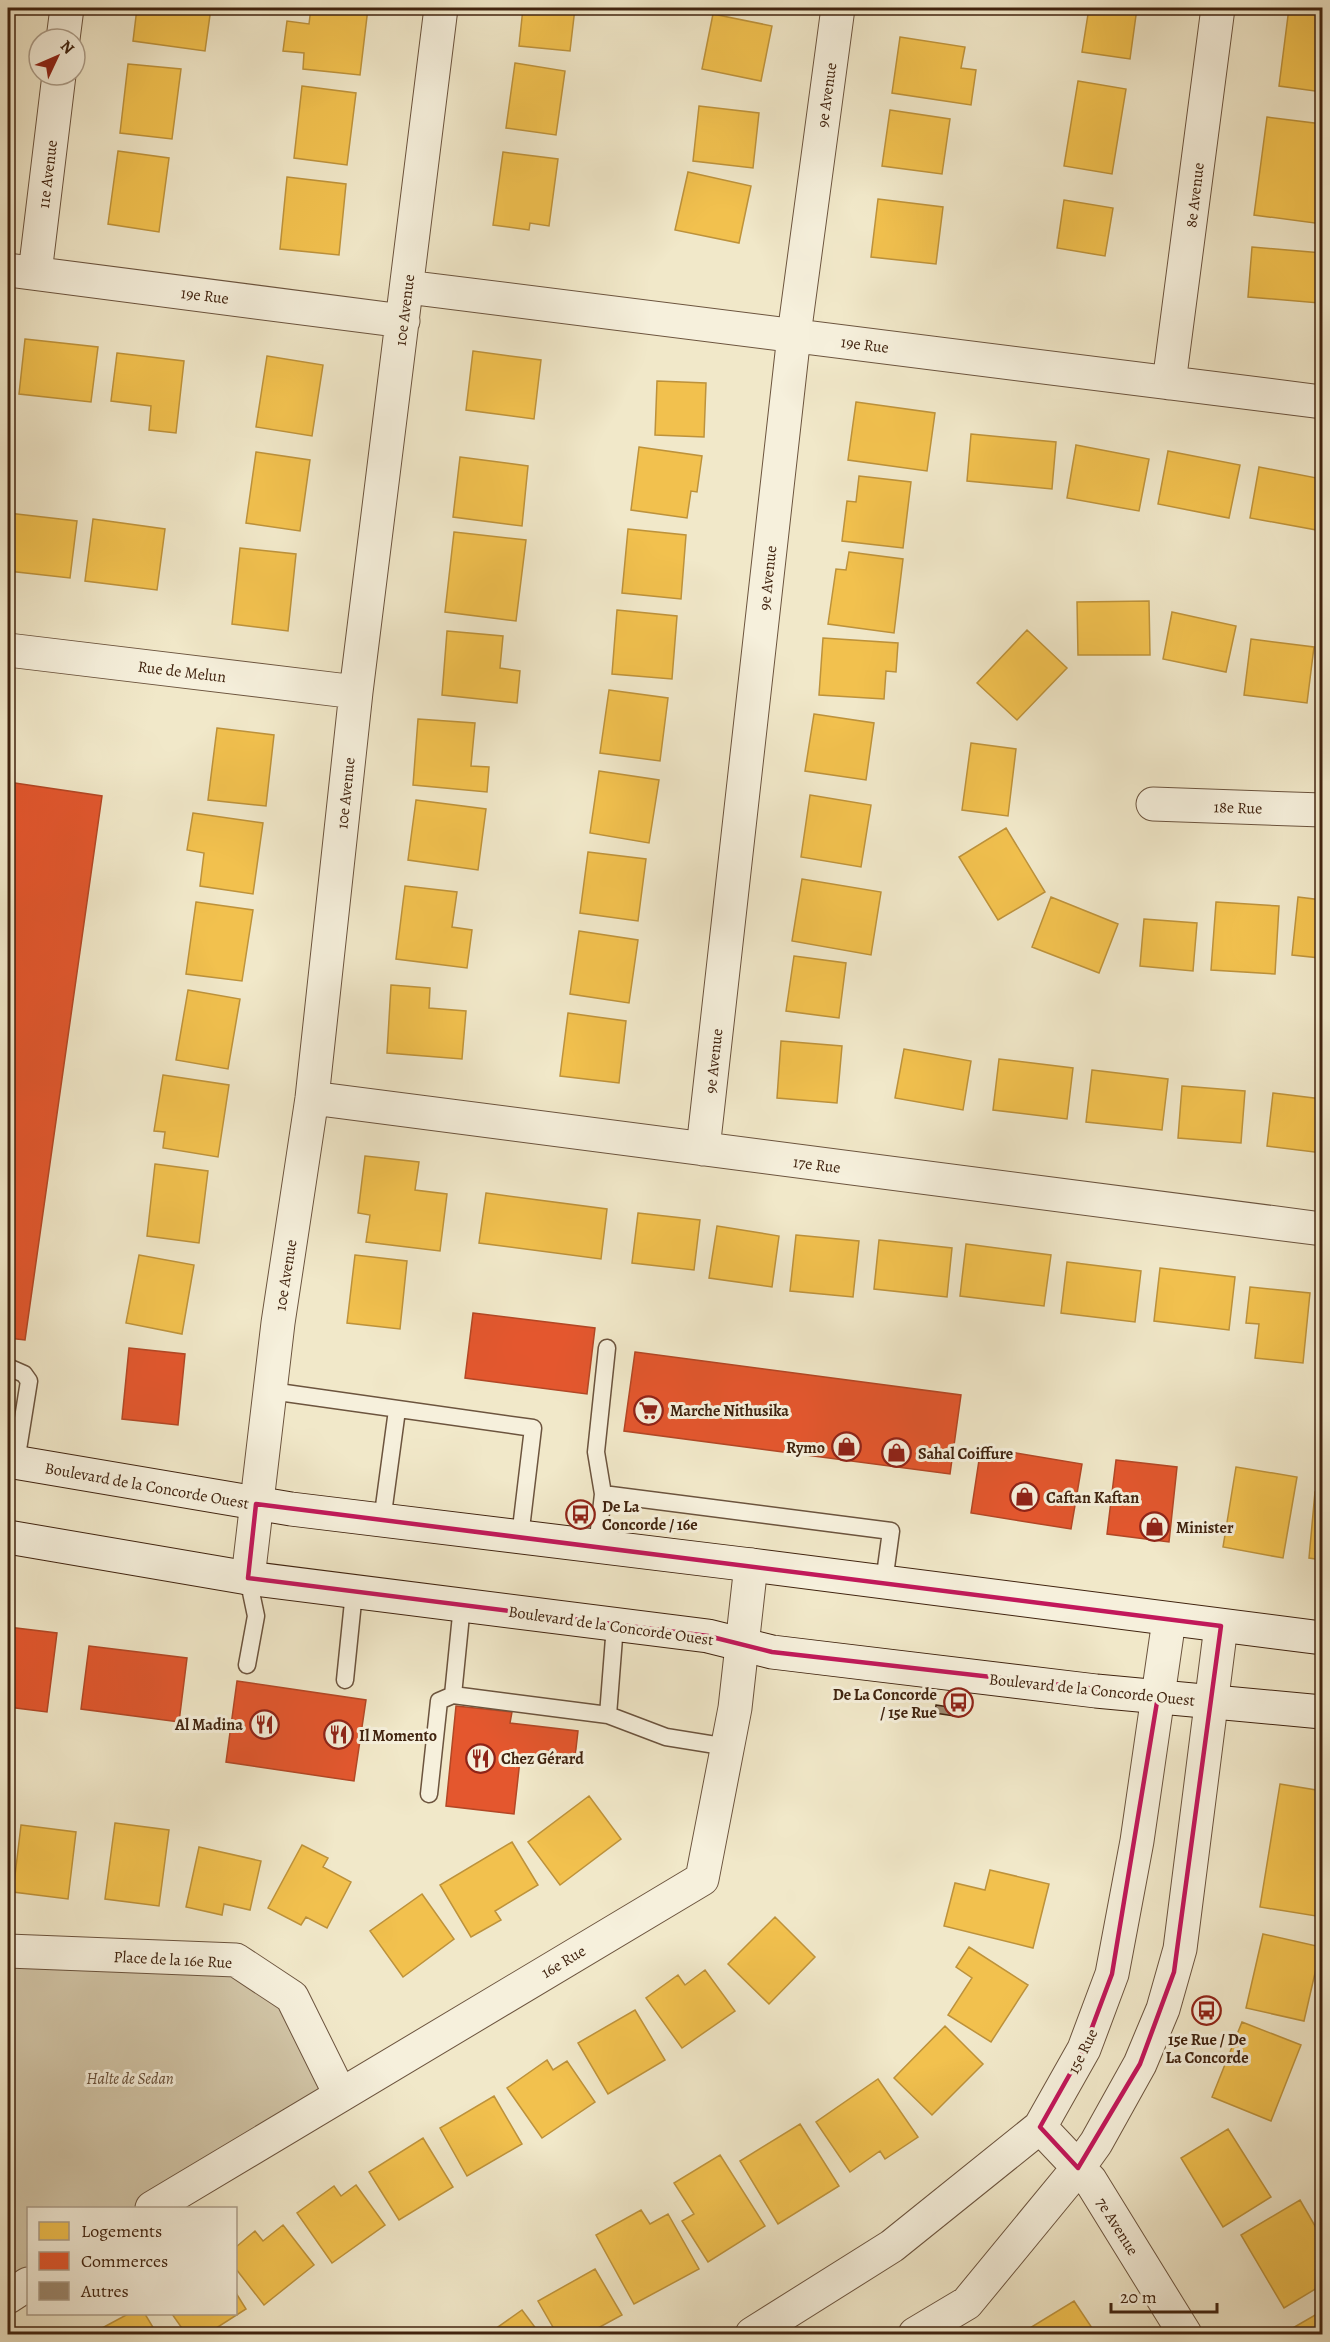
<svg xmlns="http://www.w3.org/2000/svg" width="1330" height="2342" viewBox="0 0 1330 2342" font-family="Alegreya,serif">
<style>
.green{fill:#d3c7a9;stroke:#8a755c;stroke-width:1.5}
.homes{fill:#f2c14e;stroke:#bd923b;stroke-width:1.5}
.shops{fill:#e4572e;stroke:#b34725;stroke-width:1.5}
.building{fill:#9c8970;stroke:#40230f;stroke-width:1.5}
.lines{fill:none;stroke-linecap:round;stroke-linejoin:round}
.lane-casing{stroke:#6c543e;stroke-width:19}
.street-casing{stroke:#6c543e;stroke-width:35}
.secondary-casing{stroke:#40230f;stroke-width:35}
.lane{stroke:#f6f0dc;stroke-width:16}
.street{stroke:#f6f0dc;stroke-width:33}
.secondary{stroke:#f6f0dc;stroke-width:33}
.marked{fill:none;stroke:#c2185b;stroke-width:4.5;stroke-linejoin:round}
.labels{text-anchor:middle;stroke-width:6;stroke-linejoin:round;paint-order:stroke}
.street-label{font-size:16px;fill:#40230f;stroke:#f6f0dc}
.poi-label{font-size:16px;font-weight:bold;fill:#40230f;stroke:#f6f0dc;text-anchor:start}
.park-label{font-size:16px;font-style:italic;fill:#654c36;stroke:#f6f0dc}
</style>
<rect width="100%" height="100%" fill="#f1e8c9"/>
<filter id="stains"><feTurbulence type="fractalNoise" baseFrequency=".00333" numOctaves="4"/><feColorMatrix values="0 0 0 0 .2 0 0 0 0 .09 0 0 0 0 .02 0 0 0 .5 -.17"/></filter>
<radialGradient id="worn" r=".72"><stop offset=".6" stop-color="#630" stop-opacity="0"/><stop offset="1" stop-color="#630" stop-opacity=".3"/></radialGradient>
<path class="green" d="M8 1951 236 1960 292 1997 340 2094 152 2208H28V2284L8 2297Z"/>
<path class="homes" d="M137 8H211L205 51 133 41Z
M311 8H368L360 75 303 69 304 53 283 51 287 21 309 24Z
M523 8H575L570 51 519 46Z
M1089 8H1137L1130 59 1082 52Z
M1289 8H1322V92L1279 86Z
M713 14 772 26 761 81 702 69Z
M900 37 965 47 961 68 976 70 971 105 892 93Z
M515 63 565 71 556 135 506 128Z
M128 64 181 69 172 139 120 133Z
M1078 81 1126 89 1112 174 1064 166Z
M302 86 356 93 347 165 294 158Z
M699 106 759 113 753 168 693 161Z
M890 110 950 119 942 174 882 166Z
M1267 117 1322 124V224L1254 215Z
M118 151 169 158 159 232 108 224Z
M503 152 558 159 549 226 530 223 529 230 493 225Z
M688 172 751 186 739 243 675 230Z
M287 177 346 184 339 255 280 249Z
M878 199 943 207 936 264 871 257Z
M1064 200 1113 208 1105 256 1057 248Z
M1252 247 1322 253 1319 303 1248 297Z
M25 339 98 347 91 402 19 394Z
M473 351 541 360 534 419 466 410Z
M117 353 184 361 176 433 149 430 151 406 111 401Z
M267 356 323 365 312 436 256 427Z
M657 381 706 383 704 437 655 435Z
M856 402 935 413 927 471 848 460Z
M971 434 1056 442 1052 489 967 481Z
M1076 445 1149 459 1139 511 1067 498Z
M639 447 702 456 697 492 691 491 687 518 631 510Z
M1168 451 1240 465 1229 518 1158 504Z
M256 452 310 460 300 531 246 523Z
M460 457 528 466 522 526 453 517Z
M1259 467 1322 479V531L1250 518Z
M859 476 911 482 903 548 842 541 847 501 856 502Z
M8 513 77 521 70 578 8 571Z
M93 519 165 529 157 590 85 581Z
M628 529 686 535 681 599 622 593Z
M454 532 526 540 516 621 445 612Z
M240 548 296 554 288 631 232 624Z
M849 552 903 559 894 633 828 624 836 569 846 570Z
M1149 601 1150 655H1078L1077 602Z
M617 610 677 616 672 679 612 674Z
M1172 612 1236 626 1226 672 1163 659Z
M1027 630 1067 668 1017 720 977 683Z
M447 631 503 636 500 668 520 671 517 703 442 695Z
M823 638 898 643 896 672 886 671 884 699 819 695Z
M1251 639 1314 647 1307 703 1244 695Z
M1322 686V728L1316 727Z
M609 690 668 698 660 761 600 753Z
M814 714 874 723 866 780 805 771Z
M418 719 475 723 471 766 489 767 487 792 413 785Z
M217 728 274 735 266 806 208 800Z
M971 743 1016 749 1008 816 962 810Z
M599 771 659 780 649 843 590 833Z
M810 795 871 805 861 867 801 857Z
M416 800 486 809 478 870 408 860Z
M193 813 263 823 253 894 200 886 204 853 187 850Z
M1006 828 1045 892 998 920 959 857Z
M588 852 646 859 638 921 580 913Z
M802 879 881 892 871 955 792 941Z
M405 886 457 892 452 927 472 930 467 968 396 959Z
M1051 897 1118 924 1099 973 1032 947Z
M1298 897 1322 900V970L1318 969 1320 958 1292 955Z
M196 902 253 910 242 981 186 974Z
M1216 902 1279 906 1275 974 1211 970Z
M1144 919 1197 923 1193 971 1140 966Z
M579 931 638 940 629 1003 570 994Z
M794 956 846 963 839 1018 786 1011Z
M391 985 430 988 429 1008 466 1011 462 1059 387 1053Z
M188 990 240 999 228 1069 176 1060Z
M568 1013 626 1021 619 1083 560 1076Z
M781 1041 842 1046 837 1103 777 1098Z
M904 1049 971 1061 963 1110 895 1098Z
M999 1059 1073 1068 1067 1119 993 1110Z
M1092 1070 1168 1079 1162 1130 1086 1122Z
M163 1075 229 1085 218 1157 163 1148 165 1132 154 1131Z
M1182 1086 1245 1091 1241 1143 1178 1138Z
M1273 1093 1322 1099V1153L1267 1146Z
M365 1156 419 1162 415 1190 447 1194 440 1251 366 1242 370 1215 358 1213Z
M155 1164 208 1171 199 1243 147 1236Z
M486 1193 607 1209 601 1259 479 1243Z
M638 1213 700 1220 694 1270 632 1263Z
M717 1226 779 1236 772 1287 709 1278Z
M796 1235 859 1241 853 1297 790 1291Z
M879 1240 952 1248 947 1297 874 1289Z
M966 1244 1051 1255 1044 1306 960 1296Z
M139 1255 194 1265 182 1334 126 1323Z
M355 1255 407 1261 400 1329 347 1323Z
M1067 1262 1141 1271 1135 1322 1061 1313Z
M1160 1268 1235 1277 1229 1330 1154 1321Z
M1250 1287 1310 1293 1303 1363 1255 1358 1259 1324 1246 1323Z
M1236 1467 1297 1477 1283 1558 1223 1547Z
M1315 1492H1322V1560L1309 1558Z
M1280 1784 1322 1791V1876L1316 1916 1260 1907Z
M589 1796 621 1839 560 1885 528 1842Z
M115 1823 169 1830 159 1906 105 1899Z
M21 1825 76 1832 68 1899 13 1892Z
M512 1842 538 1885 495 1911 501 1920 471 1937 440 1885Z
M302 1845 328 1858 323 1867 351 1882 327 1928 306 1917 301 1925 268 1908Z
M199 1847 261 1861 250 1910 224 1904 222 1915 186 1907Z
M990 1870 1049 1884 1033 1948 944 1926 955 1883 985 1890Z
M422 1894 454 1939 403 1977 370 1931Z
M775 1917 815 1957 769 2004 728 1964Z
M1263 1934 1321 1947 1304 2021 1246 2008Z
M969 1947 1028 1985 991 2042 948 2015 972 1978 956 1967Z
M705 1970 735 2011 682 2048 646 1998 678 1975 685 1985Z
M635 2010 665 2060 608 2094 578 2043Z
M1242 2022 1301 2045 1271 2121 1212 2097Z
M945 2026 983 2064 932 2115 894 2078Z
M547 2060 553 2070 567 2061 595 2102 542 2138 507 2088Z
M878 2079 918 2137 885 2159 880 2151 850 2172 816 2122Z
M494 2096 522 2144 467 2176 440 2128Z
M800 2124 839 2186 778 2224 740 2161Z
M1228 2129 1271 2197 1223 2227 1181 2158Z
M423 2138 453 2187 399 2220 369 2172Z
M720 2155 765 2226 708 2262 682 2221 694 2214 674 2183Z
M356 2185 385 2225 332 2263 297 2213 334 2186 341 2196Z
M1300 2200 1322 2238V2285L1284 2308 1241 2235Z
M641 2210 650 2224 668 2214 699 2269 634 2304 596 2235Z
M283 2225 314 2265 264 2305 236 2269V2247L255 2231 263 2241Z
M595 2269 622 2315 587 2334H557L538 2301Z
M236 2293 246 2309 207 2334H186L172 2314H236Z
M1074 2301 1096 2334H1020Z
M522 2310 540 2334H488Z
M1322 2311V2334H1295L1291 2329Z
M128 2314H145L157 2334H91Z"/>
<path class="shops" d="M8 782 102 796 25 1340 8 1338Z
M473 1313 595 1328 587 1394 465 1378Z
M129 1348 185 1354 178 1425 122 1419Z
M635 1352 961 1395 950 1474 624 1431Z
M981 1447 1082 1464 1071 1529 971 1513Z
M1116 1460 1177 1467 1169 1542 1107 1534Z
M8 1627 57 1633 47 1712 8 1707Z
M89 1646 187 1658 179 1722 81 1709Z
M237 1681 366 1700 354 1781 226 1762Z
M456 1706 512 1712 510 1723 578 1731 574 1766 520 1760 514 1814 446 1806Z"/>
<path class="building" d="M936 1705 955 1708 954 1716 935 1713Z"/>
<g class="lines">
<defs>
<path id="lane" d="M8 1367 24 1374 29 1381 16 1462
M271 1391 533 1428 520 1537
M603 1494 596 1452 607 1348
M382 1521 397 1410
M597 1547 603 1494 891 1531 884 1582
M462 1605 453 1695 608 1715 666 1737 728 1747
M247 1665 256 1616 248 1578
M345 1680 354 1592
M608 1715 615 1625
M429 1794 439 1701 453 1695"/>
<path id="street" d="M63 39 67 8
M8 270 403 321
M35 273 59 75
M407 287 1322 402
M1169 383 1218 8
M8 650 356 692
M1153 804 1322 810
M312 1098 1322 1229
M703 1149 794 335 838 8
M248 1578 278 1323 312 1098 356 692 441 8
M8 1951 236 1960 292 1997 340 2094
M1040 2127 1090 2180 1185 2334
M152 2208 702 1879 735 1708 751 1565
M8 2297 28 2284
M752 2334 892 2246 1040 2127 1084 2049 1112 1974 1137 1841 1169 1620
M915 2334 967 2303 1078 2168 1096 2143 1140 2064 1163 2009 1180 1949 1221 1626"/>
<path id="secondary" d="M8 1461 291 1509 751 1565 1322 1638
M8 1537 248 1578 708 1636 772 1652 1096 1691 1322 1712"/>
</defs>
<use href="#lane" class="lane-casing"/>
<use href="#street" class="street-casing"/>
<use href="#secondary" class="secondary-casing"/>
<use href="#lane" class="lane"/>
<use href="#street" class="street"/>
<use href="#secondary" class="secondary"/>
</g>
<path class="marked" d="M256 1504 1221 1626 1174 1972 1140 2064 1078 2168 1040 2127 1084 2049 1112 1974 1158 1696 772 1652 708 1636 248 1578Z"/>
<defs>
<symbol id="supermarket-ring" viewBox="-11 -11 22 22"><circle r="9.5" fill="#f6f0dc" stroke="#8f2418" stroke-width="1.5"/><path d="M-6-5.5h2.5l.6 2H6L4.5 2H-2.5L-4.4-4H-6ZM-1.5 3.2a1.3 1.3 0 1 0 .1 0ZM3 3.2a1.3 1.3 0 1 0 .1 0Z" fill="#8f2418"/></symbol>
<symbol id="shop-ring" viewBox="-11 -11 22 22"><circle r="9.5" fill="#f6f0dc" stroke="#8f2418" stroke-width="1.5"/><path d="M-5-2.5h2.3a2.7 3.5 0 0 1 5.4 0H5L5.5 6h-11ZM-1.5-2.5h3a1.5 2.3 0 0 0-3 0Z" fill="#8f2418"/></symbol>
<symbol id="bus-ring" viewBox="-11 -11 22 22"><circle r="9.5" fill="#f6f0dc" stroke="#8f2418" stroke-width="1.5"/><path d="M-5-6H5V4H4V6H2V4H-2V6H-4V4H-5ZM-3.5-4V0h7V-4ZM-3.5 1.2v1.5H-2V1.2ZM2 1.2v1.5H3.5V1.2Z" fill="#8f2418"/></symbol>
<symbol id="restaurant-ring" viewBox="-11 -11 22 22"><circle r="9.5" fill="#f6f0dc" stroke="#8f2418" stroke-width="1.5"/><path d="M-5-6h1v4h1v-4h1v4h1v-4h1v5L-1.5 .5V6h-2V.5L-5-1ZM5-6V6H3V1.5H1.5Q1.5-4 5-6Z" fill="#8f2418"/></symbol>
</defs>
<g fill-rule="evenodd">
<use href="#supermarket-ring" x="632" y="1394" width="33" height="33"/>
<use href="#shop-ring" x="830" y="1430" width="33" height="33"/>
<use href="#shop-ring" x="880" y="1436" width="33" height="33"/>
<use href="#shop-ring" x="1008" y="1480" width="33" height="33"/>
<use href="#bus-ring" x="564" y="1498" width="33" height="33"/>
<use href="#shop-ring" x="1138" y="1510" width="33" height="33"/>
<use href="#bus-ring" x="942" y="1686" width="33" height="33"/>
<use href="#restaurant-ring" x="248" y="1708" width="33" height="33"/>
<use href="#restaurant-ring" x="322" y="1718" width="33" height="33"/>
<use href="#restaurant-ring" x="464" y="1742" width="33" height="33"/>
<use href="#bus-ring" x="1190" y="1994" width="33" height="33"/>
</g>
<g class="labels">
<g class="street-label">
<text transform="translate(826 95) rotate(-82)" y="6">9e Avenue</text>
<text transform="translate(47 174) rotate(-83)" y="6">11e Avenue</text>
<text transform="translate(1194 195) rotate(-83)" y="6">8e Avenue</text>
<text transform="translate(205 295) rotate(7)" y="6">19e Rue</text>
<text transform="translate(404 310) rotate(-83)" y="6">10e Avenue</text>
<text transform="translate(865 344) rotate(7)" y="6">19e Rue</text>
<text transform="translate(767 578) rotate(-84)" y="6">9e Avenue</text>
<text transform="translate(182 671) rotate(7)" y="6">Rue de Melun</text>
<text transform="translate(345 793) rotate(-84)" y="6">10e Avenue</text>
<text transform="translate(1238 807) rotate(2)" y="6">18e Rue</text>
<text transform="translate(713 1061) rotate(-84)" y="6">9e Avenue</text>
<text transform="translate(817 1164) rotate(7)" y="6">17e Rue</text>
<text transform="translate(285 1275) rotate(-81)" y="6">10e Avenue</text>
<text transform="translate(147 1485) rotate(10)" y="6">Boulevard de la Concorde Ouest</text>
<text transform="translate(611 1625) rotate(8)" y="6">Boulevard de la Concorde Ouest</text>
<text transform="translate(1092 1689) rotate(6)" y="6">Boulevard de la Concorde Ouest</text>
<text transform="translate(173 1959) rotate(3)" y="6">Place de la 16e Rue</text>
<text transform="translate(563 1961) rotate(-31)" y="6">16e Rue</text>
<text transform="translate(1082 2051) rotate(-64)" y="6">15e Rue</text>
<text transform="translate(1118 2226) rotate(58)" y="6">7e Avenue</text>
</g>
<g class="poi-label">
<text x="670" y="1416">Marche Nithusika</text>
<text x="825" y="1453" text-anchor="end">Rymo</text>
<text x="918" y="1459">Sahal Coiffure</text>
<text x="1046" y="1503">Caftan Kaftan</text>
<text x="602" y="1512">De La<tspan x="602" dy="18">Concorde / 16e</tspan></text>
<text x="1176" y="1533">Minister</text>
<text x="937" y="1700" text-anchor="end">De La Concorde<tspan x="937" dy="18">/ 15e Rue</tspan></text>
<text x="243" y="1730" text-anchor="end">Al Madina</text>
<text x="359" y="1741">Il Momento</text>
<text x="501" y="1764">Chez Gérard</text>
<text x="1207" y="2045" text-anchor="middle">15e Rue / De<tspan x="1207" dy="18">La Concorde</tspan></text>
</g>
<g class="park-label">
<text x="130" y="2084">Halte de Sedan</text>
</g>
</g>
<rect width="1330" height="2342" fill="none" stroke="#f1e8c9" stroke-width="30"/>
<rect x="9" y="9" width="1312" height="2324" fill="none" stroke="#40230f" stroke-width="3"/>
<rect x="15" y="15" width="1300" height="2312" fill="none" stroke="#40230f" stroke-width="1.5"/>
<rect x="27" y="2207" width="210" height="108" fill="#f6f0dc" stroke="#ad9e8a" stroke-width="1.5"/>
<rect x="39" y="2222" width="30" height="18" fill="#f2c14e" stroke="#ad9e8a" stroke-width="1.5"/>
<text x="81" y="2237" font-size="18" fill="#40230f">Logements</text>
<rect x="39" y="2252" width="30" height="18" fill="#e4572e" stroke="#ad9e8a" stroke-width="1.5"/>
<text x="81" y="2267" font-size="18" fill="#40230f">Commerces</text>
<rect x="39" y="2282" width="30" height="18" fill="#9c8970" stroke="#ad9e8a" stroke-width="1.5"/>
<text x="81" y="2297" font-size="18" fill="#40230f">Autres</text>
<g transform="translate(57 57) rotate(46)"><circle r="28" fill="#f6f0dc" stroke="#ad9e8a" stroke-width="1.5"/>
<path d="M0-4.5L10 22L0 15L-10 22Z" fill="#8f2418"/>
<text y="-9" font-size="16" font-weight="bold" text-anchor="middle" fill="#40230f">N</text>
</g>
<path d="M1111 2303v9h106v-9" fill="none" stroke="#40230f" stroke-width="3"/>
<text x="1120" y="2303" font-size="18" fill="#40230f" stroke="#f6f0dc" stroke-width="4.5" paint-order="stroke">20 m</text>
<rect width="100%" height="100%" filter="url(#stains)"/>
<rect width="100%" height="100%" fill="url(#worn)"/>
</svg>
